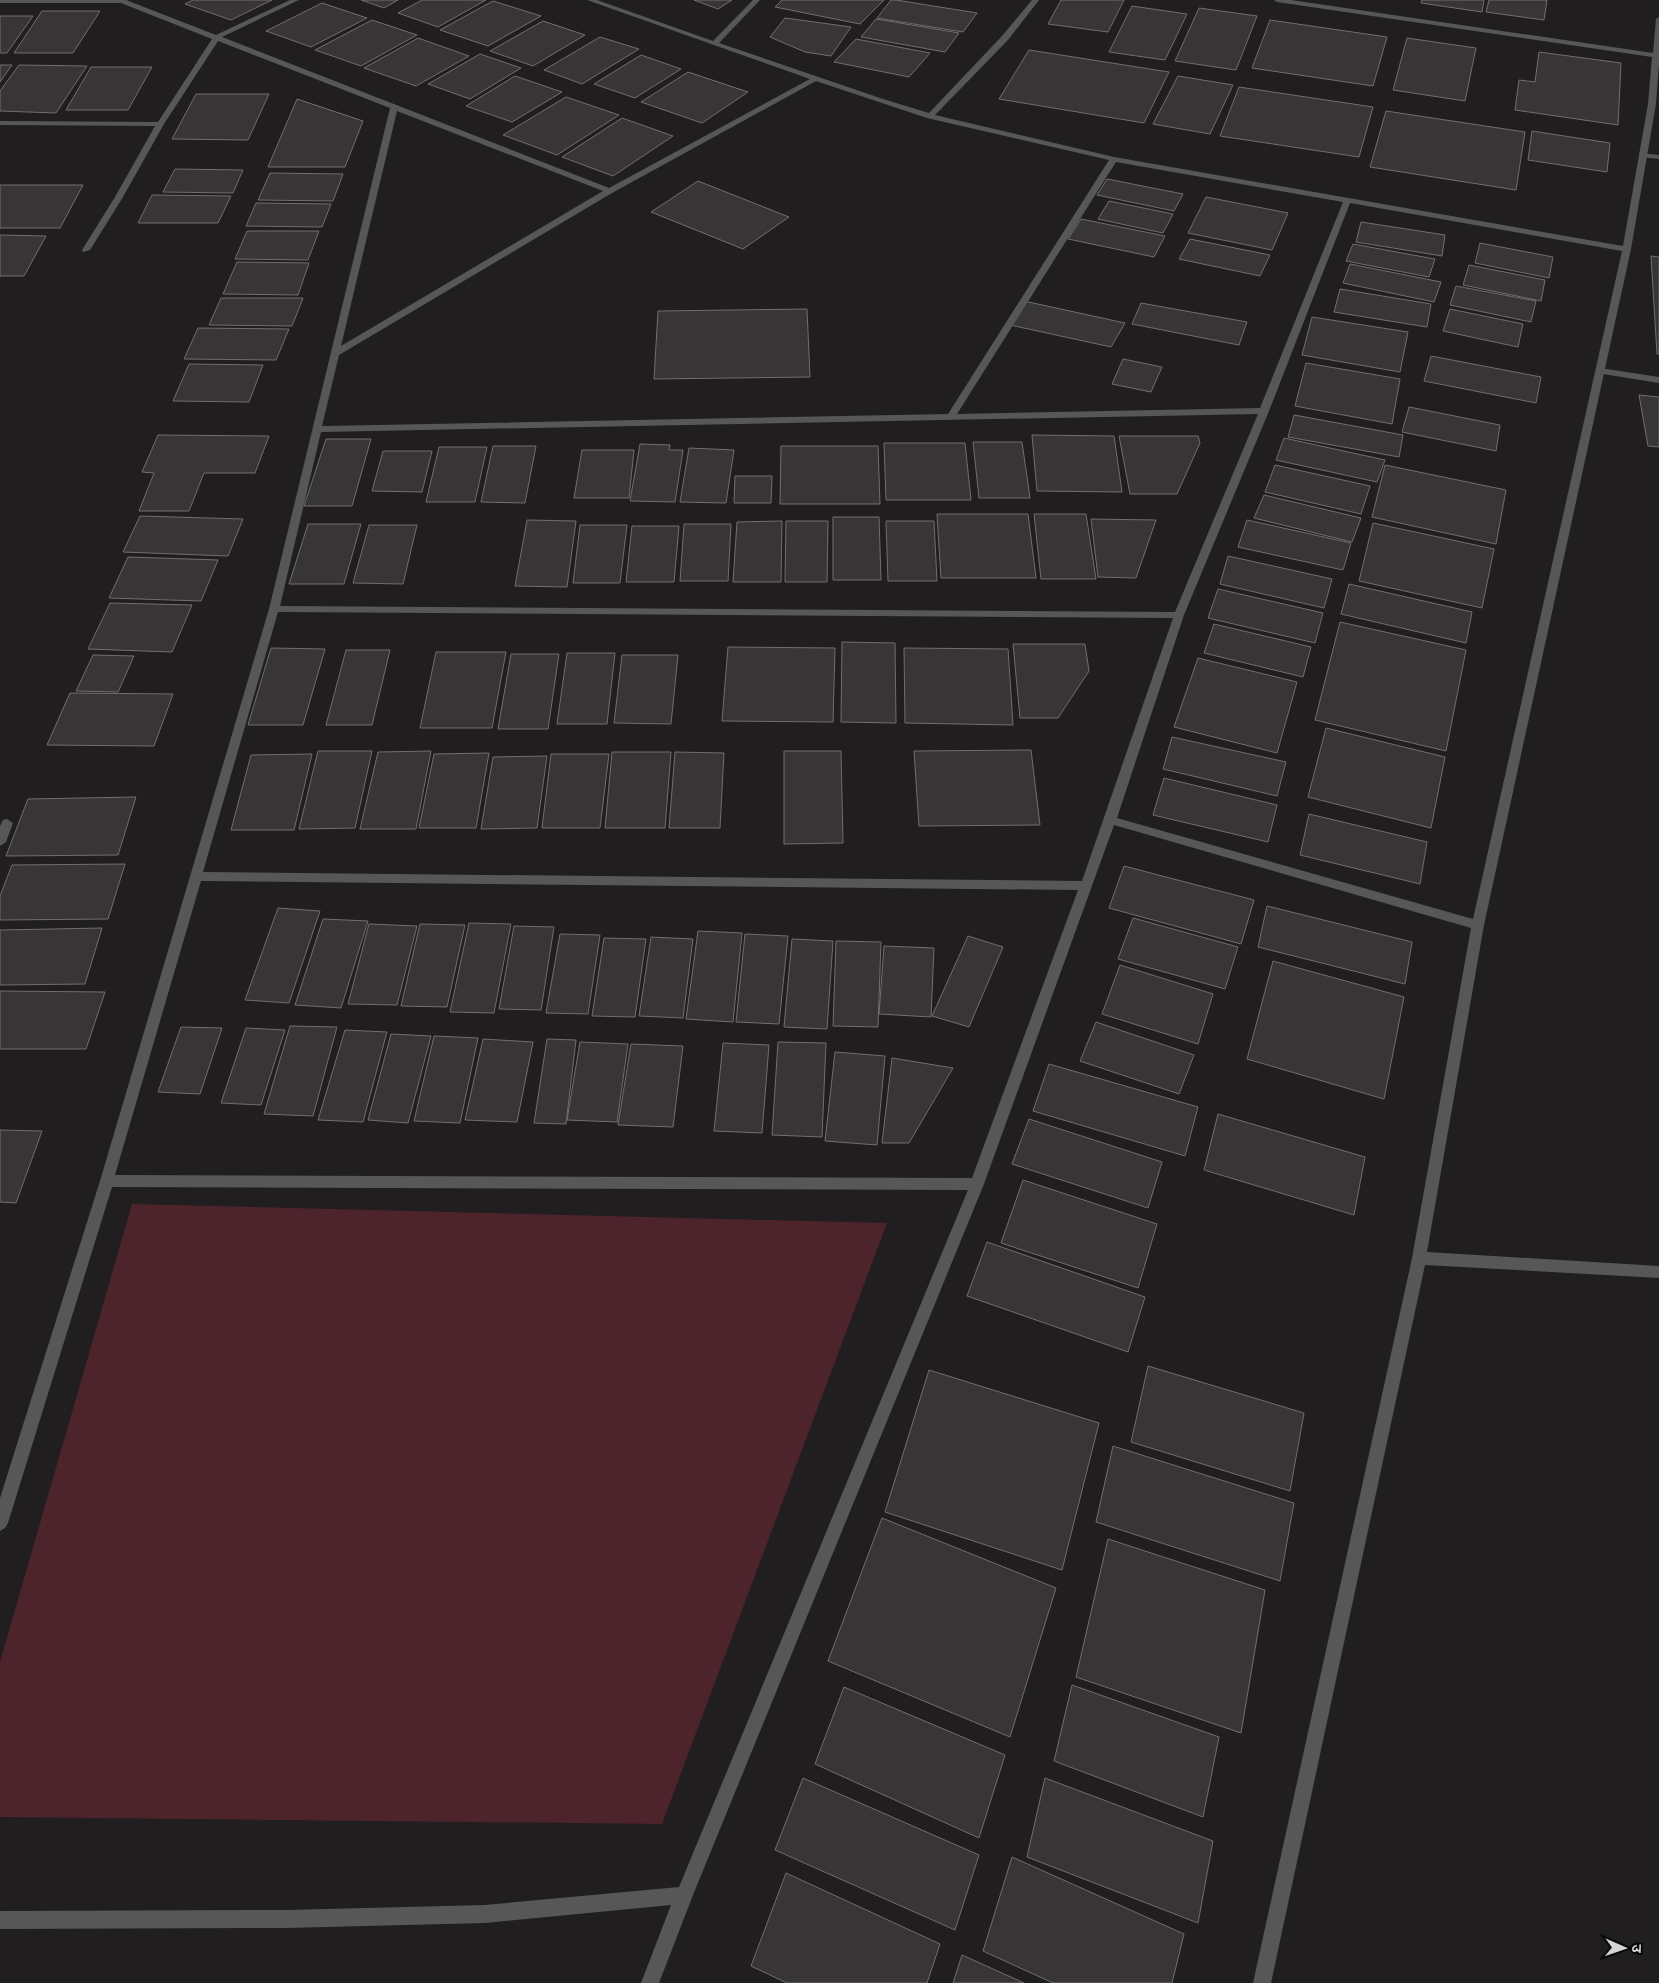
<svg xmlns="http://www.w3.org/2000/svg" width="1659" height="1983" viewBox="0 0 1659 1983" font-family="'Sofia Sans Condensed','Noto Sans Devanagari',sans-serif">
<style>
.green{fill:#4d232c}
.building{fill:#383536;stroke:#726e6e}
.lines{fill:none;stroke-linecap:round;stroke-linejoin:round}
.service{fill:#585757;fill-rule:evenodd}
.minor{fill:#585757;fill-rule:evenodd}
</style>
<rect width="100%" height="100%" fill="#201e1e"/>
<path class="green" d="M132 1204 887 1223 662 1824 0 1817V1662Z"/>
<path class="building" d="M193 0H272L231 20 185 4Z
M361 0H398L384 8Z
M422 0H486L438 27 398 13Z
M694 0H732L718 9Z
M782 0H884L860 24 775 7Z
M891 0H896L977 13 963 32 877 18Z
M1061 0H1124L1108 32 1048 24Z
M1422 0H1484L1482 12 1421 3Z
M1489 0H1547L1544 20 1486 12Z
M493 1 541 16 488 46 440 30Z
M322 3 367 18 311 47 266 31Z
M1132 6 1187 14 1165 60 1109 52Z
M1199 8 1257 16 1236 70 1175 61Z
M42 11H100L73 53H14Z
M0 16H33L7 53H0Z
M785 18 851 27 831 56 805 52 770 37Z
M876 19 959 33 945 52 861 37Z
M372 20 417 35 361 66 315 50Z
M1270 20 1387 37 1373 86 1252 68Z
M543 21 585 35 533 66 490 51Z
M600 37 639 49 582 84 544 70Z
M418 38 469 56 416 86 364 68Z
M1407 38 1476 48 1465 101 1393 90Z
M856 39 930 53 909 77 834 62Z
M1029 50 1169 72 1144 123 999 99Z
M1539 52 1621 63 1618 125 1515 110 1519 80 1535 82Z
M480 54 521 68 470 99 428 84Z
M641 55 681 69 635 98 594 84Z
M0 65H12L0 82Z
M19 65 87 66 56 113 0 111V91Z
M91 67H152L128 110H66Z
M688 72 748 92 702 123 641 102Z
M515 76 562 92 512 122 466 106Z
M1178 76 1233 85 1210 134 1153 124Z
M1239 87 1373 107 1359 157 1220 136Z
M196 94H269L248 140 172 139Z
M566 97 619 115 557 155 503 135Z
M297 99 363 121 345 167H268Z
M1386 111 1525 132 1516 190 1370 167Z
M622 118 673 136 613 176 562 157Z
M1532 131 1610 143 1607 172 1528 160Z
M175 169 243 170 233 193 163 192Z
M270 173 343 174 333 201 258 200Z
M1107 179 1183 194 1174 211 1097 195Z
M698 181 789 217 743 249 651 212Z
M0 185H83L60 228H0Z
M152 195 231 196 218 223H138Z
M1206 197 1288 213 1272 250 1188 233Z
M1109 201 1173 214 1163 233 1098 219Z
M256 203 331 204 322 227 246 226Z
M1081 219 1165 236 1154 257 1068 239Z
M1361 222 1445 235 1442 256 1356 242Z
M247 231H319L308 260 235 259Z
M0 235 46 236 24 276H0Z
M1190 239 1270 255 1260 276 1179 259Z
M1480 243 1553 257 1549 278 1475 263Z
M1353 244 1435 259 1429 277 1346 261Z
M1651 256 1659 257V354H1657Z
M237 262 309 263 298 295 223 294Z
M1350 264 1441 282 1434 302 1343 283Z
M1469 265 1545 280 1541 301 1463 285Z
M1456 286 1536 301 1531 322 1450 305Z
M1340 289 1431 304 1427 327 1334 312Z
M221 298H303L292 326 209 325Z
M1024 301 1125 323 1111 347 1010 325Z
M1141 303 1247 322 1239 345 1132 324Z
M807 309 810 377 654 379 658 311Z
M1450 309 1523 324 1518 347 1443 331Z
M1312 317 1408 332 1400 372 1302 355Z
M198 328 289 329 276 360 184 359Z
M1431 356 1541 377 1536 403 1424 381Z
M1123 359 1162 367 1151 392 1112 384Z
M1306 363 1400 379 1392 424 1295 406Z
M189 364 263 365 249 402 173 401Z
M1639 395 1659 397V447L1648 446Z
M1409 407 1500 425 1496 451 1402 432Z
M1294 415 1403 435 1399 457 1288 437Z
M158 435 269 436 255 473H204L189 511H139L154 473 142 472Z
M1032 435 1114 436 1122 492 1037 491Z
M1119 436H1198L1200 443 1177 494H1130Z
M1284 438 1385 460 1377 482 1276 460Z
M326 439H371L352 506H304Z
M973 442H1022L1030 498H979Z
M884 443H965L971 500H886Z
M640 444 670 445 669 450H683L675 502 630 501Z
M493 446H536L525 503 481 502Z
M781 446H878L880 504H780Z
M439 447H487L475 502H426Z
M689 448 734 450 726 503 680 502Z
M582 450H634L629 498H574Z
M383 451H432L422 492 372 491Z
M1275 465 1370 486 1361 514 1265 492Z
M1385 465 1506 490 1496 544 1372 517Z
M735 476H772L771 503H734Z
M1264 495 1361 518 1352 542 1254 518Z
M937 514H1028L1036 578H941Z
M1034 514H1086L1096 579H1041Z
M140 516 243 519 228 556 123 552Z
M833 517H879L881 580H833Z
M1091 519 1156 520 1136 578 1098 577Z
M527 520 576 521 567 587 515 586Z
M1247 520 1351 543 1343 570 1238 547Z
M782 521 781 582H733L737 522Z
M786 521H828L827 582H785Z
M886 521H934L937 581H888Z
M1373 523 1494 549 1482 608 1359 581Z
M308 524H361L344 584H289Z
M684 524H731L728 581H680Z
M369 525H417L403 584 353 583Z
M580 525H627L620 583H573Z
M632 526H679L674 582H626Z
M1228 556 1332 579 1324 608 1220 584Z
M128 557 218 560 201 601 109 598Z
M1349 584 1472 612 1466 643 1341 614Z
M1218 589 1323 613 1315 643 1208 618Z
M110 603 192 605 172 652 88 649Z
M1340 622 1466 650 1446 751 1315 720Z
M1214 624 1311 647 1303 677 1204 653Z
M842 642 895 643 896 723 841 722Z
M1013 644H1085L1089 671 1058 718H1020Z
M728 647 835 648 833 722 722 721Z
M271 648 325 649 303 725H248Z
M904 648 1008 649 1013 725 905 723Z
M346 650H390L372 725H326Z
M436 652H506L492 728H420Z
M567 653H615L607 724H557Z
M511 654H559L548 729H498Z
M93 655 134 656 118 692 76 691Z
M622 655H678L671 724 614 723Z
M1198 658 1297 682 1277 753 1174 727Z
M70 693 173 694 154 746 47 745Z
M1326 728 1445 757 1431 828 1308 797Z
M1172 737 1286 762 1277 796 1163 769Z
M1031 750 1040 825 919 826 914 751Z
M318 751H372L355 828 299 829Z
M431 751 416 829H360L378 752Z
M784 751H841L843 843 784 844Z
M612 752H671L665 828H605Z
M675 752 724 753 720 828H669Z
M489 753 476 828H419L434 754Z
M312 754 294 830H231L251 755Z
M551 754H609L600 828H542Z
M547 756 537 828 481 829 493 757Z
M1164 778 1277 805 1268 842 1153 815Z
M136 797 118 855 6 856 28 799Z
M1309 814 1427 842 1420 884 1300 855Z
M125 864 108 919 0 920V896L12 865Z
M1124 866 1254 900 1241 944 1109 908Z
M1267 906 1412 942 1405 984 1258 947Z
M278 908 320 911 289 1003 245 1000Z
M1133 918 1238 947 1225 989 1118 959Z
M323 919 368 921 341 1008 295 1005Z
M469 923 511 924 494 1013 450 1012Z
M369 924 417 926 397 1005 348 1004Z
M420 924 465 925 447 1007 401 1006Z
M514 926 554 927 541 1010 499 1009Z
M102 928 85 984 0 985V930Z
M698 931 742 933 733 1022 686 1019Z
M560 934 600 935 588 1014 546 1013Z
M745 934 788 936 779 1024 736 1022Z
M968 936 1003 947 969 1027 932 1016Z
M651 937 693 939 683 1018 639 1016Z
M604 938 646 939 635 1017 592 1016Z
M792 939 833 941 827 1029 784 1027Z
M836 941 881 942 878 1027 833 1026Z
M884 946 934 948 931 1017 879 1014Z
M1273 961 1404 997 1384 1099 1247 1059Z
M1120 965 1213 994 1198 1044 1102 1014Z
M0 991 105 992 86 1049H0Z
M1096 1022 1194 1055 1179 1094 1080 1061Z
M290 1026 337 1027 313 1116 264 1114Z
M181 1027 222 1028 200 1094 158 1092Z
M246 1028 285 1030 261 1105 221 1103Z
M345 1030 387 1032 363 1122 318 1120Z
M391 1034 431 1036 408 1123 368 1120Z
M434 1036 478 1038 460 1123 414 1121Z
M483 1039 533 1042 517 1122 465 1120Z
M547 1039 576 1040 566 1124 534 1123Z
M580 1042 628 1044 617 1122 567 1120Z
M778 1042 826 1043 822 1137 772 1135Z
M723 1043 769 1045 762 1133 714 1131Z
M631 1044 683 1046 673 1127 618 1125Z
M835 1052 885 1056 877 1145 825 1141Z
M892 1058 953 1068 909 1143H882Z
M1049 1064 1198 1107 1185 1156 1033 1111Z
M1218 1114 1365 1157 1354 1215 1204 1170Z
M1029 1119 1162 1162 1148 1208 1012 1164Z
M0 1130 42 1131 16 1203 0 1202Z
M1023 1180 1157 1224 1138 1288 1001 1243Z
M987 1242 1145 1297 1128 1352 967 1296Z
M1148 1366 1304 1413 1290 1491 1131 1442Z
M929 1370 1099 1423 1062 1570 885 1512Z
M1113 1446 1294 1503 1280 1581 1096 1522Z
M882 1518 1056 1588 1010 1737 828 1661Z
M1108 1539 1265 1590 1241 1733 1076 1677Z
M1072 1685 1219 1737 1203 1817 1054 1761Z
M844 1687 1005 1755 979 1838 815 1764Z
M803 1778 979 1855 955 1930 775 1850Z
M1045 1778 1213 1841 1198 1923 1027 1857Z
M1012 1857 1184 1934 1172 1983H1053L983 1951Z
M786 1873 940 1944 927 1983H787L751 1966Z
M962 1955 1024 1983H953Z"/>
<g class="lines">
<path class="service" d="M1640 153 1659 155V159L1640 157Z
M1600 368 1659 377V383L1597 373 1596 371Z"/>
<path class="minor" d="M0 0H126L216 35 290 0H299L222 37 609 188 810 79 587 0H597L713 41 753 0H760L719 43 883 99 929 113 1002 36 1032 0H1039L1008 40 935 115 1114 157 1623 246 1648 104 1652 57 1277 2 1274 0H1291L1653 53 1656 19 1659 17V63L1656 104 1631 249 1484 925 1427 1252 1659 1266V1278L1425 1265 1271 1983H1253L1412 1258 1471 928 1114 825 984 1184 693 1895 659 1983H641L671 1905 485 1923 286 1928 0 1929V1911L286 1910 485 1905 679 1887 968 1190 112 1187 8 1523 5 1528 0 1531V1498L100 1181 269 609 390 108 218 41 164 124 123 197 90 250 83 252 82 250 115 197 155 126 0 125V121L158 122 212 39 121 3H0ZM816 81 927 118 1109 160 948 414 322 426 339 355 612 193ZM397 111 603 191 341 346ZM1116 162 1343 202 1260 408 957 414ZM1350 203 1622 251 1473 919 1117 818 1184 615 1269 411ZM1258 414 1175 612 280 606 321 432ZM278 612 1173 618 1082 881 203 872ZM201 881 1078 890 972 1178 115 1175Z
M7 819 13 823 6 842 0 846V826L3 820Z"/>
</g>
<g transform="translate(1624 1948) rotate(92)" stroke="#090808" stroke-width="4" paint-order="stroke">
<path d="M0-4L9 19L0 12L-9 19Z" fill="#d5d3d4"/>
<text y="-8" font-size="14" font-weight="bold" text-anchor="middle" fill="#d5d3d4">उ</text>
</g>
</svg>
